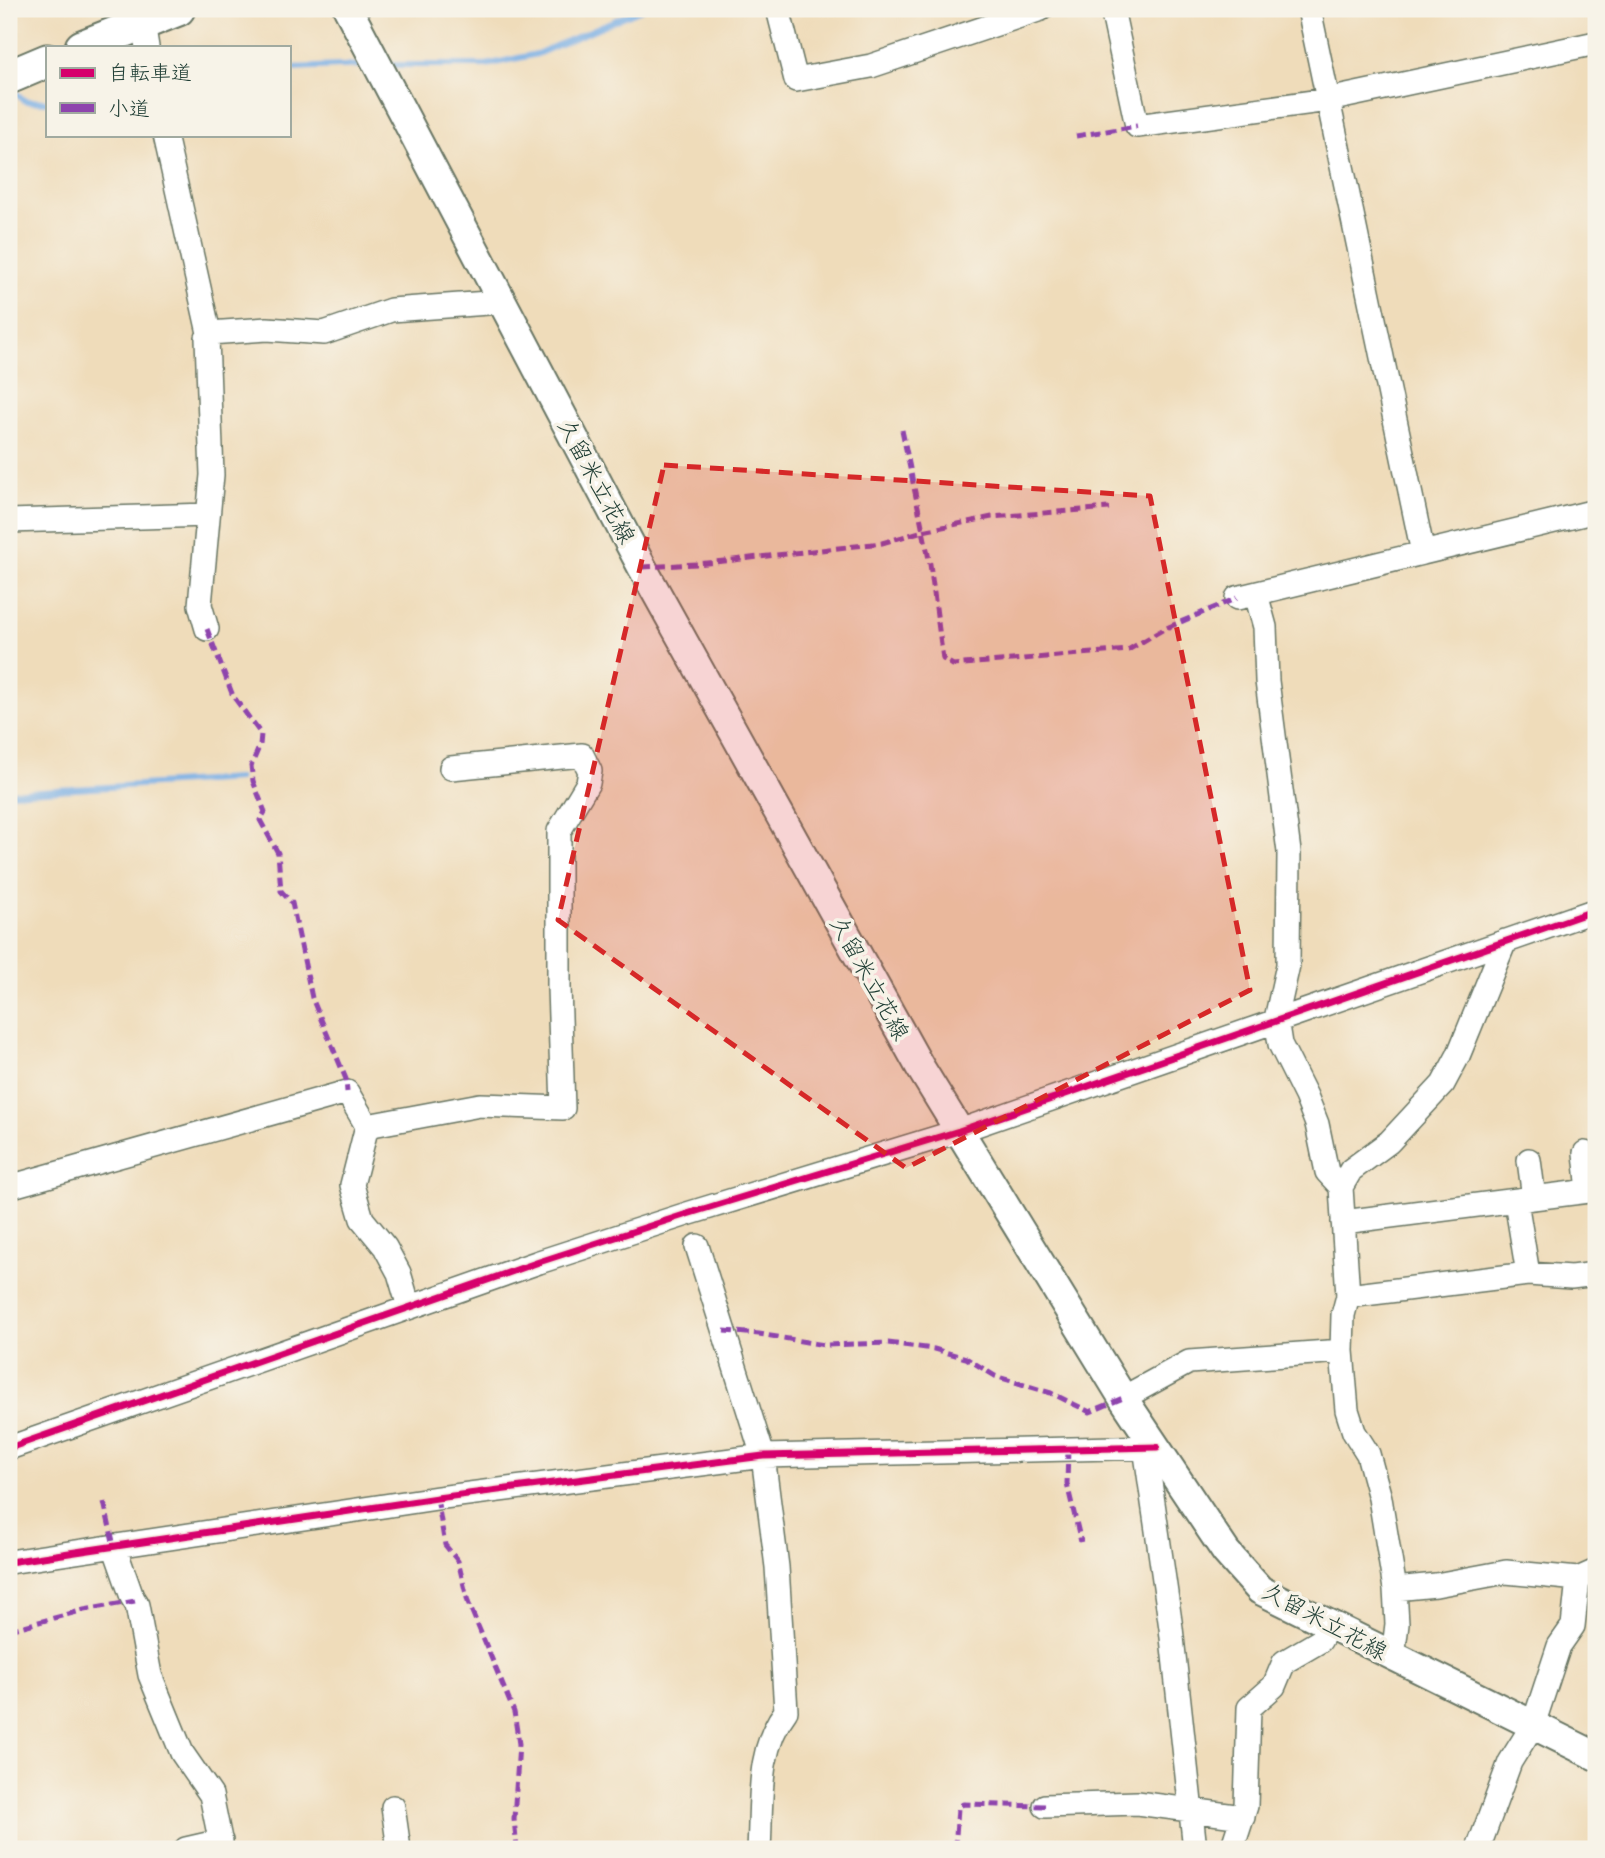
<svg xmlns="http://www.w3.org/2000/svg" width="1605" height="1858" viewBox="0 0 1605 1858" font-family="Delius,'Klee One',sans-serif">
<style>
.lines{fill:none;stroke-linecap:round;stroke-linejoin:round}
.stream{stroke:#75ace4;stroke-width:6}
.minor-casing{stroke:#687563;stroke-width:26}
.major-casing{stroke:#687563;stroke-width:32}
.highway-casing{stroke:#687563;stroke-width:37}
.minor{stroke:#fff;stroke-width:23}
.major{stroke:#fff;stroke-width:28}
.highway{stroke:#fff;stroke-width:33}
.quiet{stroke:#8e44ad;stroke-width:5;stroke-dasharray:10 5;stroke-linecap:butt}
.cycleway-casing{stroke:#f7f3e8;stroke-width:11}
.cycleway{stroke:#d6006c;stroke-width:7}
.marked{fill:#d62828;fill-opacity:0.2;stroke:#d62828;stroke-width:5;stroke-dasharray:14 9;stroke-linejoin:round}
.labels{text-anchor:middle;stroke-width:7;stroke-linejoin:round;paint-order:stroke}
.street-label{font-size:23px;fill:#1f3d34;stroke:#f7f3e8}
</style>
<rect width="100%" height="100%" fill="#f7f3e8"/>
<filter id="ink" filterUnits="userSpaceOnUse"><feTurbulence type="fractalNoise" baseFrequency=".0143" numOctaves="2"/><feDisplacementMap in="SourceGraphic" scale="14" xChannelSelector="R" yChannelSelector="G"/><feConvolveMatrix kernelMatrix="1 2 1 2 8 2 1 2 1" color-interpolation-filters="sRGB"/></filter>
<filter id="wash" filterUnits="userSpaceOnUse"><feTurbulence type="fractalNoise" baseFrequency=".00686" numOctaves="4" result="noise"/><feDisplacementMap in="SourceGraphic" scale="28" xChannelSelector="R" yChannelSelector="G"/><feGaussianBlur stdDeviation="1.57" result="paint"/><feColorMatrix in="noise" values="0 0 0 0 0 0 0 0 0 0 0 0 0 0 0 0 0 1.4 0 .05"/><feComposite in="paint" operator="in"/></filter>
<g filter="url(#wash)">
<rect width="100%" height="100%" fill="#efdcba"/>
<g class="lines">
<path class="stream" d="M387 65H486L537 54 641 9
M289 68 369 65
M9 87 25 101 47 102
M9 793 238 779"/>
</g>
</g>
<g filter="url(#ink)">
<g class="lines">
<defs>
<path id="minor" d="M778 9 796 80 871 66 1041 9
M1112 9 1137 126 1328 100 1596 43
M1309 9 1423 553
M143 23 147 47
M165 135 209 333 207 338 212 475 200 605 207 629
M209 333 267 329 324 333 391 310 502 302
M9 521 208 515
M1256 594 1265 627 1267 681 1289 852 1288 965 1276 1019 1280 1044 1306 1096 1317 1124 1327 1172 1341 1187
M1237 598 1596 511
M1529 1160 1534 1198
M9 1187 347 1092 367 1126
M1516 1201 1528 1274
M1343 1222 1589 1191 1585 1153
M697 1246 763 1456 777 1567 786 1711C756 1750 762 1803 759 1849
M1348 1296 1528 1274 1571 1277 1596 1274
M409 1307 399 1273 385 1247 362 1219 352 1185 367 1126 480 1105 563 1108 559 987V831L588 783 590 771 582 755 451 768
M1123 1398 1189 1362 1342 1351
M1145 1447 1171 1628 1195 1849
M9 1448 539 1262 687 1214 959 1131 1596 910
M114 1546 132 1597 137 1605 150 1675 182 1753 211 1795 222 1849
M9 1562 437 1498 763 1456 1157 1447
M1395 1589 1436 1585 1506 1572 1578 1579 1596 1571
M1393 1657 1397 1624 1395 1589 1380 1498 1368 1454 1354 1432 1347 1410 1342 1351 1343 1315 1348 1296 1341 1187 1351 1170 1389 1142 1443 1084 1458 1056 1505 941
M1045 1806 1137 1803 1243 1817
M393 1807 399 1849
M186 1849 221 1841
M1232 1849 1246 1806 1249 1708 1274 1686 1284 1662 1320 1641 1329 1625
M1478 1849 1510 1762 1533 1725 1559 1646 1573 1626 1578 1579"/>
<path id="major" d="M348 9 642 567 920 1067 1123 1398 1226 1552 1260 1590 1596 1756"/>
<path id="highway" d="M82 47 178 9
M9 77 47 61"/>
</defs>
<use href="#minor" class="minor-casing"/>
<use href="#major" class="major-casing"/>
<use href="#highway" class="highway-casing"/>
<use href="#minor" class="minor"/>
<use href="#major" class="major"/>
<use href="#highway" class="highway"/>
<path class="quiet" d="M1076 136 1137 126
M902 430 930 564 943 659 953 665 1128 650 1164 629 1237 598
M642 567 698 564 882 543 923 531 992 517 1109 508
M207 629 233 696 261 734 260 745 251 766 253 781 265 812 260 820 278 853 281 891 292 903 312 998 346 1079 347 1092
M724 1331 759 1334 824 1345 888 1343 934 1349 966 1358 995 1376 1051 1393 1090 1412 1123 1398
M1068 1449 1067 1484 1081 1542
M437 1498 445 1545 458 1561 468 1602 514 1712 519 1744 514 1819 517 1849
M104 1502 114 1546
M9 1630 84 1610 135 1601
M955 1849 958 1808 963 1804 1045 1806"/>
<defs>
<path id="cycleway" d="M9 1448 539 1262 687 1214 959 1131 1596 910
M9 1562 437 1498 763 1456 1157 1447"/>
</defs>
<use href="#cycleway" class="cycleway-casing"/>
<use href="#cycleway" class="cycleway"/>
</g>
</g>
<path class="marked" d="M664 465 1150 496 1250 990 906 1168 558 920Z"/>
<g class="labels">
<g class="street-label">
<text transform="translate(597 481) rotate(62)" y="8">久留米立花線</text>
<text transform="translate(870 978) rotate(61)" y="8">久留米立花線</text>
<text transform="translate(1325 1621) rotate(28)" y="8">久留米立花線</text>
</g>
</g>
<rect width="1605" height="1858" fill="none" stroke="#f7f3e8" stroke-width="35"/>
<rect x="46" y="46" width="245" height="91" fill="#f7f3e8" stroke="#a1aaa0" stroke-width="2"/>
<rect x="60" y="68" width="35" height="10" fill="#d6006c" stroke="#a1aaa0" stroke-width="2"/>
<text x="108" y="80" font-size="21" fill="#1f3d34">自転車道</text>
<rect x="60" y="103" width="35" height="10" fill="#8e44ad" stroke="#a1aaa0" stroke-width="2"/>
<text x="108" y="116" font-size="21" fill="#1f3d34">小道</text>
</svg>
